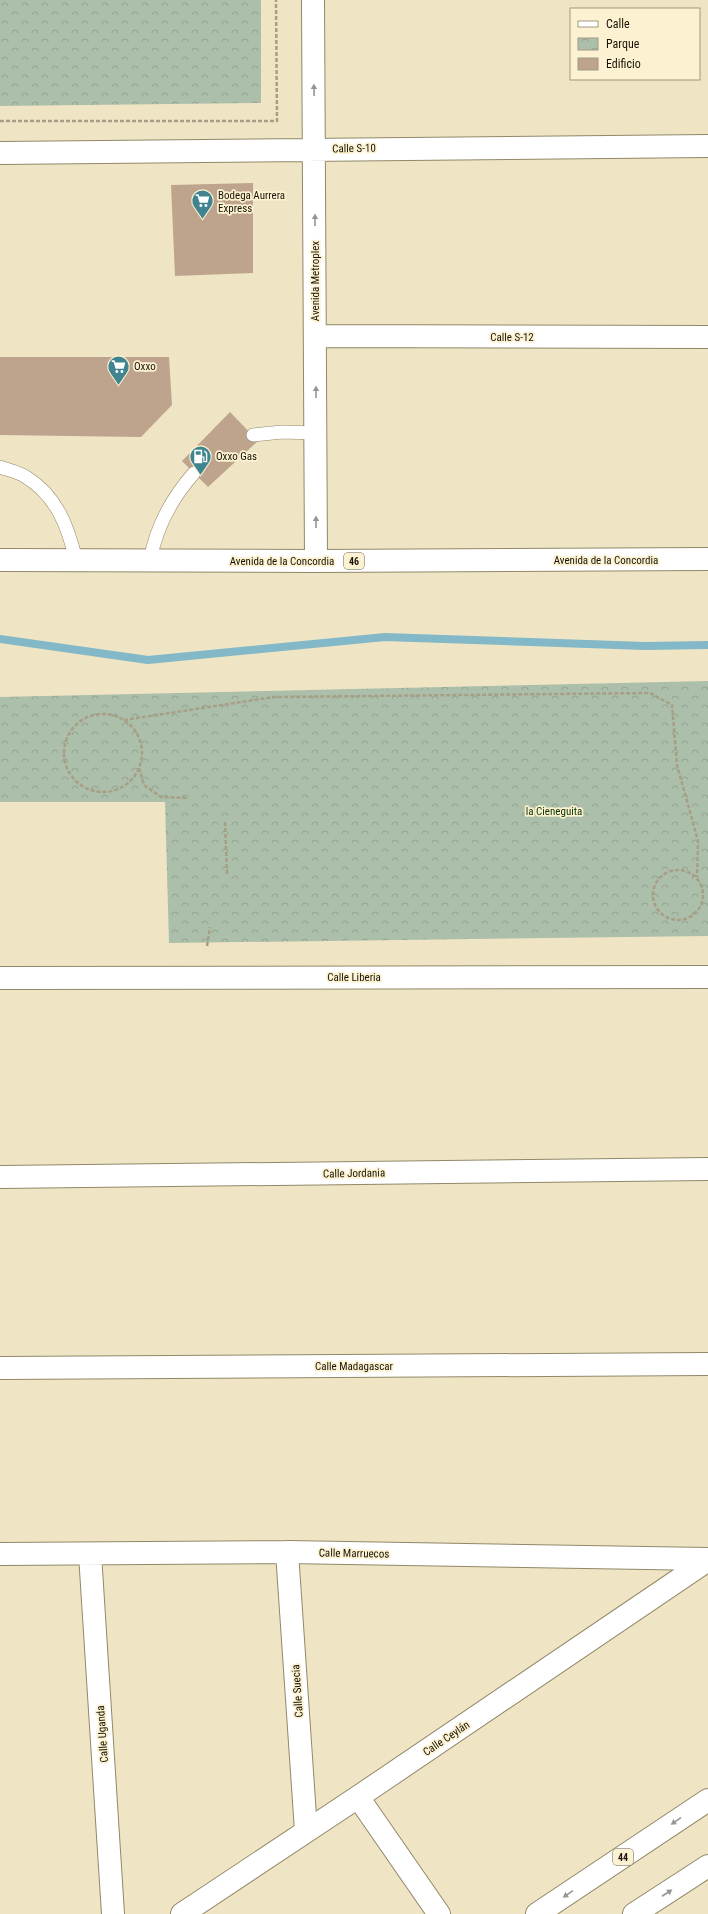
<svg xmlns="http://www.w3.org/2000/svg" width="708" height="1914" viewBox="0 0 708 1914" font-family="'Roboto Condensed',sans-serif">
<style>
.park{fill:url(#park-crowns)}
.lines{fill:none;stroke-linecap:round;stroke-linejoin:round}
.stream{stroke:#82b8c7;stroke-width:8}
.building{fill:#bea48d}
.service-casing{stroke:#918869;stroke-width:14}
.minor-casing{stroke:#918869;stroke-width:24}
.primary-casing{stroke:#918869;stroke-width:24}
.path{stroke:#a79f85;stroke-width:2.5;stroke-dasharray:4 2;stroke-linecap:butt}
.service{stroke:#fff;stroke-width:13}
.minor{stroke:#fff;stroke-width:22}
.primary{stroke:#fff;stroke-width:22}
.oneway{fill:#979590}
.labels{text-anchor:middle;stroke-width:3.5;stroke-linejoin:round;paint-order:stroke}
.shield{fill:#fcf2d1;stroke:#5c5744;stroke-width:1}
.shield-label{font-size:10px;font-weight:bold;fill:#181408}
.street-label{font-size:11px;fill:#181408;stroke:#fcf2d1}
.poi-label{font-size:11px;fill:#181408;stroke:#fcf2d1;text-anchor:start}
.park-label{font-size:11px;fill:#053302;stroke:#fcf2d1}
</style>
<defs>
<pattern id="park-crowns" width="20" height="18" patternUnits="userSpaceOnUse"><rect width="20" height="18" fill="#acbfaa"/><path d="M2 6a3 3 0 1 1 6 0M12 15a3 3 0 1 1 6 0" fill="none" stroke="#93a391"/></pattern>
</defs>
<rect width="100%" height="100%" fill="#efe5c4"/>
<path class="park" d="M0 0H261V103L0 106Z
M708 681V936L169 943 165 802H0V697Z"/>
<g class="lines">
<path class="stream" d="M0 639 148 660 385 637 645 646 708 645"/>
</g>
<path class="building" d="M253 183V273L175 276 171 185Z
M0 357H169L172 405 141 437 0 435Z
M230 412 258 441 208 487 182 461Z"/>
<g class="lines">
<defs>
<path id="service" d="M253 435 282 432 316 433
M0 467C8 470 19 472 26 477 57 496 68 527 76 560
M150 561C156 527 171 499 194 473"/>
<path id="minor" d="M313 0 316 561
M0 153 708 146
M315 336 708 337
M0 978 708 977
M0 1177 708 1169
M0 1368 708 1364
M287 1552 306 1831
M0 1554 287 1552 708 1559
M90 1554 113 1914
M358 1797 439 1914
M182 1914 358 1797 708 1560"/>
<path id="primary" d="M0 560 316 561 708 559
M537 1914 708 1800
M634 1914 708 1866"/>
</defs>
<use href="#service" class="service-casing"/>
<use href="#minor" class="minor-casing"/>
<use href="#primary" class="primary-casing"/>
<path class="path" d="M0 121H277L276 0
M64 753a39 39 0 1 1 78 0a39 39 0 1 1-78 0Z
M124 720 274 697 650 693 672 705 677 765 698 841 697 877
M139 768 144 785 161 797 188 798
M225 822 227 875
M653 895a25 25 0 1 1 50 0a25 25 0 1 1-50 0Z
M207 946 210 927"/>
<use href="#service" class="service"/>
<use href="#minor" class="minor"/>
<use href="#primary" class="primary"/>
</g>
<defs><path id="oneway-solid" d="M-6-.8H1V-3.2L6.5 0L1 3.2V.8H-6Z"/></defs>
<g class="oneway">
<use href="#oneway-solid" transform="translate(314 90) rotate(-91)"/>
<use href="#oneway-solid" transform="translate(315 220) rotate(-90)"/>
<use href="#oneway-solid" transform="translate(316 392) rotate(-90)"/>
<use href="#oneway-solid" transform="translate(316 522) rotate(-90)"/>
<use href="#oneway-solid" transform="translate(676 1821) rotate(146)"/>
<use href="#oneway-solid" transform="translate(667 1893) rotate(-33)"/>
<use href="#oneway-solid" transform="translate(568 1894) rotate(146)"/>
</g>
<defs>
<symbol id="supermarket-pin" viewBox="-11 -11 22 30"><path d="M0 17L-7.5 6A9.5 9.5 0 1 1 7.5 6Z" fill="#3f8490" stroke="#fcf2d1"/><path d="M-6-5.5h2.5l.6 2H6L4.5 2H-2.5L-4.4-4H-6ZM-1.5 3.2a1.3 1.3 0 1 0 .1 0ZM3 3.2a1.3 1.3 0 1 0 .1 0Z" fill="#fff"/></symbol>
<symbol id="fuel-pin" viewBox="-11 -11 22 30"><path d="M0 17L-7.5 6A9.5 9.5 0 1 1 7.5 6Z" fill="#3f8490" stroke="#fcf2d1"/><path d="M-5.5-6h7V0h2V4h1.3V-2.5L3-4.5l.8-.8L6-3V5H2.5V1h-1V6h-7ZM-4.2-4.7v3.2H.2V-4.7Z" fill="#fff"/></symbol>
</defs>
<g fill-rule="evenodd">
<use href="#supermarket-pin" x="190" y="188" width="25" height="34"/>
<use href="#supermarket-pin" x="106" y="354" width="25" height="34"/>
<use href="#fuel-pin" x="188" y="444" width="25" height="34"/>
</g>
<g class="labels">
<g class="shield">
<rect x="344" y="553" width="20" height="16" rx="3"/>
<rect x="613" y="1849" width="20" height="16" rx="3"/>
</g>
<g class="shield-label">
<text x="354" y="565">46</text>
<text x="623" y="1861">44</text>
</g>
<g class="street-label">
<text transform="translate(354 148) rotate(-1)" y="4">Calle S-10</text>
<text transform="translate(315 281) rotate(-90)" y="4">Avenida Metroplex</text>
<text x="512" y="341">Calle S-12</text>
<text x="606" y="564">Avenida de la Concordia</text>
<text x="282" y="565">Avenida de la Concordia</text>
<text x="354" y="981">Calle Liberia</text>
<text transform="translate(354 1173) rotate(-1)" y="4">Calle Jordania</text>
<text x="354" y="1370">Calle Madagascar</text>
<text transform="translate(354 1553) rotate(1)" y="4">Calle Marruecos</text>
<text transform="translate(297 1691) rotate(-94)" y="4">Calle Suecia</text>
<text transform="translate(102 1734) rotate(-94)" y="4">Calle Uganda</text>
<text transform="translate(446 1738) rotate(-34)" y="4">Calle Ceylán</text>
</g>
<g class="poi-label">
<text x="218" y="199">Bodega Aurrera<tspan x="218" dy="13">Express</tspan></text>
<text x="134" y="370">Oxxo</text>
<text x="216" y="460">Oxxo Gas</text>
</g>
<g class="park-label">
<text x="554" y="815">la Cieneguita</text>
</g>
</g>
<rect x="570" y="8" width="130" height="72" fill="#fcf2d1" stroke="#a19981"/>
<rect x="578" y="21" width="20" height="6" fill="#ffffff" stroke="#a19981"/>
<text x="606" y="28" font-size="12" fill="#181408">Calle</text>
<rect x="578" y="38" width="20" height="12" fill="url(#park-crowns)" stroke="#a19981"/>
<text x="606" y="48" font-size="12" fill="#181408">Parque</text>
<rect x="578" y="58" width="20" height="12" fill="#bea48d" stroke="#a19981"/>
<text x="606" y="68" font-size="12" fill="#181408">Edificio</text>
</svg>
